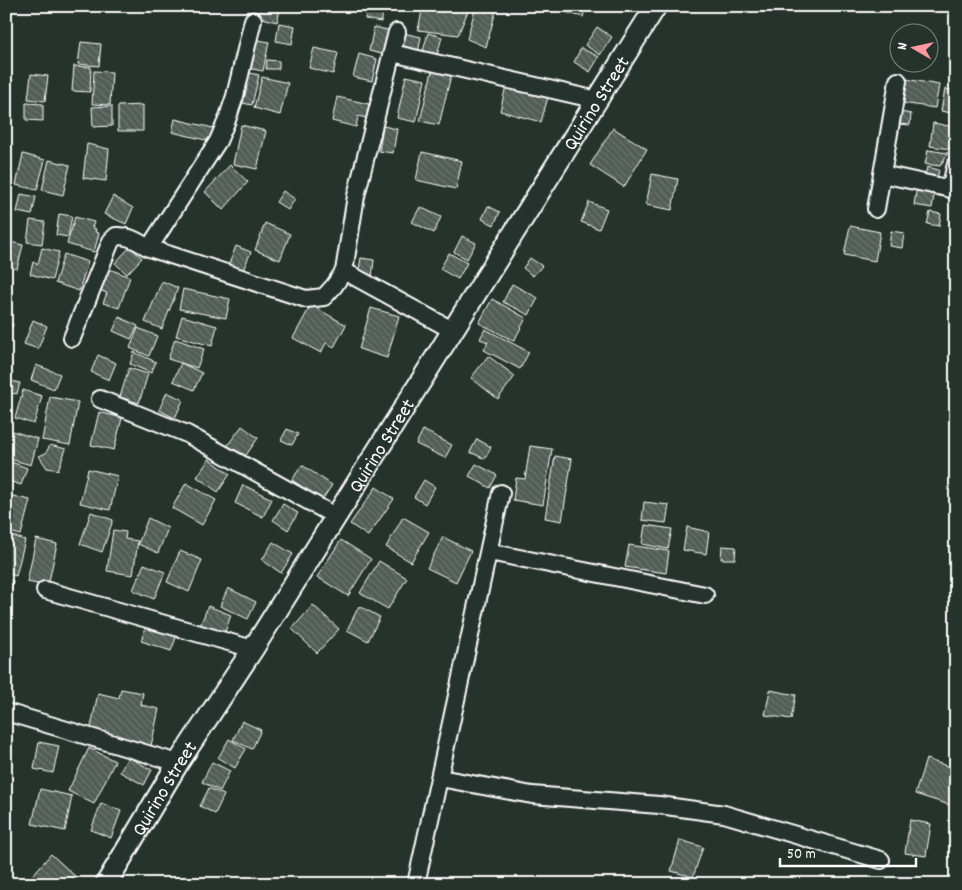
<svg xmlns="http://www.w3.org/2000/svg" width="962" height="890" viewBox="0 0 962 890" font-family="Dekko,sans-serif">
<style>
.building{fill:url(#building-back-hatch);stroke:#fff}
.lines{fill:none;stroke-linecap:round;stroke-linejoin:round}
.minor-casing{stroke:#fff;stroke-width:20}
.tertiary-casing{stroke:#fff;stroke-width:24}
.minor{stroke:#26332d;stroke-width:16}
.tertiary{stroke:#26332d;stroke-width:20}
.labels{text-anchor:middle;stroke-width:4;stroke-linejoin:round;paint-order:stroke}
.street-label{font-size:20px;fill:#fff;stroke:#26332d}
</style>
<defs>
<pattern id="building-back-hatch" width="6" height="6" patternUnits="userSpaceOnUse" patternTransform="scale(1.25)"><rect width="6" height="6" fill="#515c57"/><path d="M-1 5l2 2M0 0l6 6M5-1l2 2" fill="none" stroke="#6b7470"/></pattern>
</defs>
<rect width="100%" height="100%" fill="#26332d"/>
<filter id="ink" filterUnits="userSpaceOnUse"><feTurbulence type="fractalNoise" baseFrequency=".02" numOctaves="2"/><feDisplacementMap in="SourceGraphic" scale="10" xChannelSelector="R" yChannelSelector="G"/><feConvolveMatrix kernelMatrix="1 2 1 2 8 2 1 2 1" color-interpolation-filters="sRGB"/></filter>
<g filter="url(#ink)">
<path class="building" d="M261 6H281L277 22 259 17Z
M367 6H384L381 22 365 19Z
M385 6H412L410 12Z
M423 6H470L458 35 418 30Z
M476 6 497 7 486 47 467 39Z
M562 6H586L583 17 561 11Z
M279 23 295 26 292 44 276 41Z
M374 27 392 31 386 55 369 51Z
M597 27 612 37 600 55 585 45Z
M403 33 421 37 418 53 399 50Z
M428 33 442 37 437 55 423 51Z
M956 34V58L950 57Z
M253 39 269 42 263 71 247 68Z
M81 42 101 44 99 66 78 64Z
M314 48 338 53 333 74 309 68Z
M581 48 599 57 590 72 574 62Z
M359 54 377 59 372 81 353 77Z
M267 60 279 61V69H266Z
M74 66 91 67 90 92 72 91Z
M433 67 452 71 439 125 420 121Z
M94 71 112 72 110 105 92 104Z
M245 72 259 75 252 105 238 102Z
M31 74 48 76 45 101 28 99Z
M406 76 425 80 416 122 397 118Z
M262 77 288 83 280 115 254 108Z
M906 79 939 85 935 108 902 103Z
M506 86 548 97 541 122 500 111Z
M945 89 956 91V114L941 111Z
M337 97 369 104 366 118 358 116 356 127 332 121Z
M26 103 43 104V121L26 120Z
M143 105V131H118V106Z
M112 106V126L93 127 92 107Z
M900 112 911 114 910 125 898 124Z
M175 119 213 128 210 141 172 132Z
M933 123 954 127 950 149 930 146Z
M241 125 266 131 257 169 233 164Z
M383 126 397 129 393 153 379 151Z
M613 128 647 149 624 187 590 165Z
M87 144 109 149 106 181 83 178Z
M928 150 948 153 940 166 925 164Z
M422 152 462 161 456 189 416 180Z
M23 154 45 160 37 190 16 185Z
M49 160 70 165 63 195 42 190Z
M230 165 248 182 223 210 205 192Z
M927 167 939 170 936 183 924 180Z
M652 174 678 179 672 210 646 205Z
M917 186 935 189 932 208 914 205Z
M283 191 295 199 288 210 276 202Z
M21 194 36 197 32 215 17 212Z
M113 196 133 208 126 224 104 214Z
M589 202 607 209 599 229 581 222Z
M488 206 500 212 494 225 482 219Z
M420 207 441 217 434 233 412 222Z
M930 212 941 214 939 226 927 224Z
M59 214 72 216 68 237 56 235Z
M75 217 94 222 92 228 96 229 95 232 99 233 94 252 67 244Z
M30 220 45 222 42 244 27 242Z
M265 223 290 234 280 260 255 250Z
M850 226 880 232 875 261 844 255Z
M891 231 904 233 902 248 889 246Z
M462 236 476 243 467 259 454 252Z
M6 241 23 245 17 269 6 266Z
M236 246 251 252 243 270 229 264Z
M130 247 142 258 127 274 115 263Z
M42 248 59 252 52 280 30 274 33 262 38 264Z
M449 253 467 263 458 279 440 269Z
M64 254 88 262 79 291 55 283Z
M361 258 374 260 372 277 358 275Z
M530 258 542 266 533 276 523 268Z
M107 268 130 277 119 308 103 303 107 293 99 290Z
M162 281 178 288 162 329 145 322Z
M512 284 538 298 529 315 503 302Z
M183 289 230 299 226 318 179 309Z
M492 299 526 318 514 341 479 323Z
M311 305 346 325 334 347 326 343 321 353 293 338Z
M371 308 399 316 387 358 359 349Z
M182 316 217 326 212 346 176 336Z
M119 317 138 326 131 339 113 331Z
M33 320 47 326 38 349 24 344Z
M6 322 13 324 6 343Z
M138 328 157 336 149 356 130 348Z
M485 329 529 352 520 369 484 350 488 342 480 339Z
M175 339 204 349 197 368 168 359Z
M134 352 156 362 151 373 130 364Z
M98 355 116 363 109 380 91 372Z
M488 356 515 376 498 399 471 378Z
M181 363 202 373 194 390 173 381Z
M36 365 60 374 54 389 31 380Z
M129 368 148 374 139 403 120 397Z
M7 380 20 383 17 394 6 392Z
M23 390 42 396 34 424 15 418Z
M167 392 183 400 175 418 159 410Z
M50 397 78 402 70 445 42 440Z
M99 412 122 418 114 450 91 445Z
M242 426 258 438 244 458 227 446Z
M6 429 38 439 31 465 6 458Z
M287 429 298 434 292 445 281 440Z
M423 430 452 445 445 458 416 444Z
M477 439 491 447 485 459 470 452Z
M50 445 66 449 58 470 47 468 39 456 46 453Z
M530 446 552 449 543 505 513 500 516 478 525 479Z
M555 456 572 459 562 521 545 518Z
M209 459 230 474 218 492 197 477Z
M6 460 27 468 21 485 6 480Z
M476 464 497 475 490 488 469 476Z
M302 465 332 485 322 500 292 480Z
M88 469 118 476 110 510 80 503Z
M424 480 435 487 425 504 414 497Z
M186 483 216 500 202 525 172 508Z
M243 485 272 499 263 517 235 503Z
M376 487 394 499 368 536 350 524Z
M9 495 30 500 21 535 6 531V508Z
M644 502 669 505 666 523 642 520Z
M283 504 298 513 288 530 273 520Z
M91 512 113 520 102 552 80 544Z
M403 517 429 532 411 562 386 547Z
M148 518 168 528 158 553 138 544Z
M645 525 672 529 668 549 642 544Z
M687 527 709 532 706 554 683 550Z
M113 530 126 532 125 539 138 541 133 575 107 571Z
M6 534 25 540 16 576 6 573Z
M443 537 471 551 456 582 427 568Z
M36 539 57 544 48 586 27 582Z
M341 540 371 559 348 596 317 577Z
M273 542 293 554 281 573 262 560Z
M629 545 669 551 666 573 625 567Z
M722 546 736 547 735 559H721Z
M180 551 202 560 189 592 167 582Z
M379 561 407 578 388 609 360 593Z
M144 564 165 572 154 599 133 590Z
M6 579 13 581 8 603H6Z
M228 588 256 602 248 619 220 606Z
M313 605 339 629 317 653 292 629Z
M208 606 231 615 224 635 200 626Z
M359 606 380 617 368 641 347 630Z
M146 625 177 635 171 651 141 641Z
M121 689 143 693 141 705 159 709 151 746 90 732 98 693 119 698Z
M770 690 796 695 791 719 765 715Z
M242 721 261 730 252 749 233 740Z
M229 739 246 749 235 768 218 758Z
M39 742 59 746 53 773 34 769Z
M89 748 115 761 94 804 68 791Z
M128 757 152 770 144 785 120 772Z
M926 759 956 769V807L915 794Z
M212 762 230 771 220 791 202 782Z
M209 788 224 795 215 814 200 806Z
M40 789 72 796 65 831 32 824Z
M101 803 121 811 111 838 91 830Z
M910 820 931 824 926 856 905 853Z
M680 840 703 847 693 877 671 871Z
M51 854 77 878 72 884H25Z"/>
<g class="lines">
<defs>
<path id="minor" d="M392 53 597 100
M882 174 956 190
M950 189 956 164
M876 209 898 81
M149 248 218 141 227 120 235 96 253 20
M344 271 452 330
M72 338 111 241 116 236C129 235 138 242 149 248L306 299 324 297 334 286 344 271 356 196 397 32
M100 399 187 434 335 516
M489 552 705 595
M45 590 253 649
M6 712 178 763
M440 778 532 795 659 805 724 814 881 860
M416 884 501 493"/>
<g id="tertiary">
<path id="s1" d="M106 884 178 763 253 649 656 6"/>
</g>
</defs>
<use href="#minor" class="minor-casing"/>
<use href="#tertiary" class="tertiary-casing"/>
<use href="#minor" class="minor"/>
<use href="#tertiary" class="tertiary"/>
</g>
</g>
<g class="labels">
<g class="street-label">
<text dy="7" stroke="none"><textPath href="#s1" startOffset="922">Quirino Street</textPath></text>
<text dy="7" stroke="none"><textPath href="#s1" startOffset="518">Quirino Street</textPath></text>
<text dy="7" stroke="none"><textPath href="#s1" startOffset="112">Quirino Street</textPath></text>
</g>
</g>
<rect width="962" height="890" fill="none" stroke="#26332d" stroke-width="25"/>
<rect x="12" y="12" width="937" height="865" fill="none" stroke="#fff" stroke-width="2" filter="url(#ink)"/>
<g transform="translate(914 48) rotate(279)"><circle r="24" fill="#26332d" stroke="#7d8581"/>
<path d="M0-4L9 19L0 12L-9 19Z" fill="#ff9aa2"/>
<text y="-8" font-size="14" font-weight="bold" text-anchor="middle" fill="#ffffff">N</text>
</g>
<path d="M780 858v8h136v-8" fill="none" stroke="#ffffff" stroke-width="2.5"/>
<text x="787" y="858" font-size="15" fill="#ffffff" stroke="#26332d" stroke-width="4" paint-order="stroke">50 m</text>
</svg>
